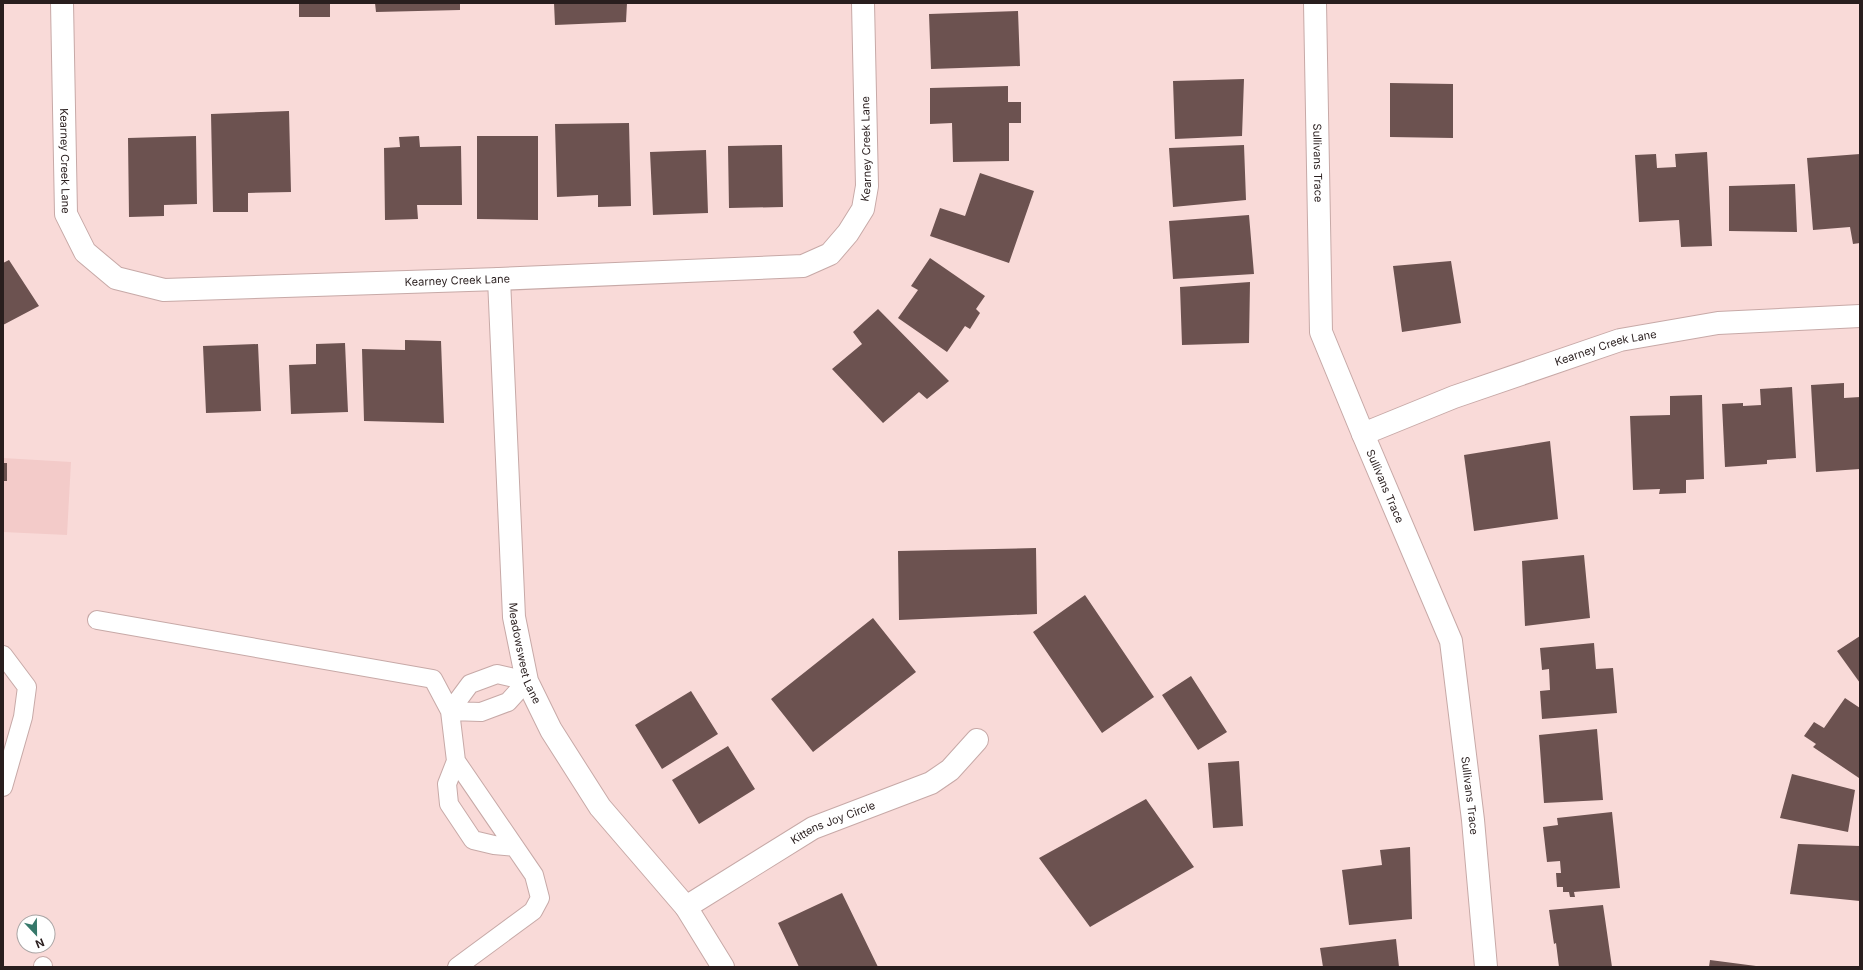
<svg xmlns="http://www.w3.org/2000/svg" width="1863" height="970" viewBox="0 0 1863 970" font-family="Inter,sans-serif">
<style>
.built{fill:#f3cbc9}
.building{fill:#6c5250}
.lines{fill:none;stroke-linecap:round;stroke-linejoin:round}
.service-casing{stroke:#c7a9a7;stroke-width:20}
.minor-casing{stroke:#c7a9a7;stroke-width:24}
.service{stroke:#fff;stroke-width:18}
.minor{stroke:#fff;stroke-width:22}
.labels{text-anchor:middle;stroke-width:4;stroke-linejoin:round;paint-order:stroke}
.street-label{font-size:11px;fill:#291e1e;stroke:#fff}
</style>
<rect width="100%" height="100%" fill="#f9dad8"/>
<path class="built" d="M3 458 71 462 67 535 3 532Z"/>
<path class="building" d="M299 3H330V17H299Z
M375 3H460V10L376 12Z
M554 3H627L626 22 555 25Z
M1018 11 1020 66 931 69 929 14Z
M1244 79 1242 136 1175 139 1173 81Z
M1390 83 1453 84V138L1390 137Z
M1008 86V102H1021V123H1009V161L953 162 952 123 930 124V88Z
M289 111 291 192 248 193V212H213L211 114Z
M629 123 631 206 598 207V195L557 197 555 124Z
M196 136 197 204 164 205V216L129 217 128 138Z
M419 136 420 147 461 146 462 205H417L418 219 385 220 384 148 400 147 399 137Z
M477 136H538V220L477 219Z
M782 145 783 207 729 208 728 146Z
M1244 145 1246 200 1173 207 1169 148Z
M706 150 708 213 653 215 650 152Z
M1707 152 1712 246 1681 247 1679 220 1639 222 1635 155 1656 154 1657 168 1676 167 1675 154Z
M1860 154V243L1853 244 1850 227 1813 230 1807 158Z
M980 173 1034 191 1009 263 930 236 940 208 965 216Z
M1795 184 1797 232 1729 231V186Z
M1249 215 1254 274 1173 279 1169 221Z
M930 258 985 296 976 309 980 313 970 329 965 326 947 352 898 318 918 290 911 286Z
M9 260 39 306 3 325V263Z
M1451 261 1461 323 1402 332 1393 266Z
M1250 282 1249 343 1182 345 1180 287Z
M878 309 949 381 927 399 919 392 883 423 832 369 862 344 853 332Z
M405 340 441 341 444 423 364 421 362 349 405 350Z
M345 343 348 412 291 414 289 365 316 364V344Z
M258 344 261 411 206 413 203 346Z
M1844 383V398L1860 397V469L1816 472 1811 385Z
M1792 387 1796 458 1767 460V464L1725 467 1722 404 1743 403V406L1761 405 1760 389Z
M1702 395 1704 479 1686 480V493L1659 494 1660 489 1633 490 1630 416 1670 415V396Z
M1550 441 1558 519 1474 531 1464 455Z
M3 463H7V481H3Z
M1036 548 1037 614 899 620 898 551Z
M1584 555 1590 618 1525 626 1522 561Z
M1085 595 1154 697 1102 733 1033 632Z
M873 618 916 672 813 752 771 699Z
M1860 636V683L1837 651Z
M1594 643 1596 669 1613 668 1617 713 1542 719 1540 691 1550 690 1549 669 1542 670 1540 648Z
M1191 676 1227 732 1198 750 1162 695Z
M691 691 718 734 662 769 635 725Z
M1845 698 1860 708 1859 778 1813 747 1816 744 1804 736 1814 722 1824 728Z
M1597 729 1603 800 1544 803 1539 735Z
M728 746 755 789 699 824 672 780Z
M1239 761 1243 826 1213 828 1208 763Z
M1792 774 1855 790 1848 832 1780 818Z
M1146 799 1194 867 1090 927 1039 858Z
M1612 812 1620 888 1574 892 1575 897H1570L1569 892H1563V887H1557L1556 873H1561L1560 861 1547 862 1543 827 1558 825 1557 818Z
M1798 844 1860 846V901L1790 894Z
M1410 847 1412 919 1349 925 1342 870 1382 865 1380 850Z
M842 893 878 967H799L778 923Z
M1603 905 1612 967H1559L1556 943 1554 944 1549 910Z
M1396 939 1399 967H1323L1320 948Z
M1710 960 1756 966V967H1709Z"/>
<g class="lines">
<defs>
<path id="service" d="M97 620 433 679 450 711 456 761 534 875 540 898 533 911 457 967
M3 655 27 687 23 717 3 787
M497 674 527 681 508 702 481 712 450 711 470 684Z
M456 761 447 784 449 804 473 840 494 845 515 847
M43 967V966"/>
<g id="minor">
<path id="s1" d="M62 3 66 214 85 252 116 278 164 290 499 279 803 266 830 254 848 233 863 209 867 186 863 3"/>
<path id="s2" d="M1315 3 1321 332 1363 434 1451 641 1473 820 1486 967"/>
<path id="s3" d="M499 279 514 617 527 681 551 730 600 807 686 907 723 967"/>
<path id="s4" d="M1363 434 1454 397 1620 340 1718 323 1860 316"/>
<path id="s5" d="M686 907 813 828 931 783 950 770 977 740"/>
</g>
</defs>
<use href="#service" class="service-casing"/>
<use href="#minor" class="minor-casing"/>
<use href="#service" class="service"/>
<use href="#minor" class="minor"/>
</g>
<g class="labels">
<g class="street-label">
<text dy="4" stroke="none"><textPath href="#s1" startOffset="1129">Kearney Creek Lane</textPath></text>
<text dy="4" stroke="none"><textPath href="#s1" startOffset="158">Kearney Creek Lane</textPath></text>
<text dy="4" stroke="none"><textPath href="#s2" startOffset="160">Sullivans Trace</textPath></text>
<text dy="4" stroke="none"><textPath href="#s1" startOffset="637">Kearney Creek Lane</textPath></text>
<text dy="4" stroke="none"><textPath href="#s4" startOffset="258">Kearney Creek Lane</textPath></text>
<text dy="4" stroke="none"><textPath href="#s2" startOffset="496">Sullivans Trace</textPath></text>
<text dy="4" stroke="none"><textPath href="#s3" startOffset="376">Meadowsweet Lane</textPath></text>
<text dy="4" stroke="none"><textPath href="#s2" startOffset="820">Sullivans Trace</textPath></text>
<text dy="4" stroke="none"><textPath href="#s5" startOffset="170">Kittens Joy Circle</textPath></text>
</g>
</g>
<rect width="1863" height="970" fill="none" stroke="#291e1e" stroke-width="8"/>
<g transform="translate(36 934) rotate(158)"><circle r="19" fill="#ffffff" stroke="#a9a5a5"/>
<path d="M0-3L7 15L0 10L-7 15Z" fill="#36786a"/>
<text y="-6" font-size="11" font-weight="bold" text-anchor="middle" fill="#291e1e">N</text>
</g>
</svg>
